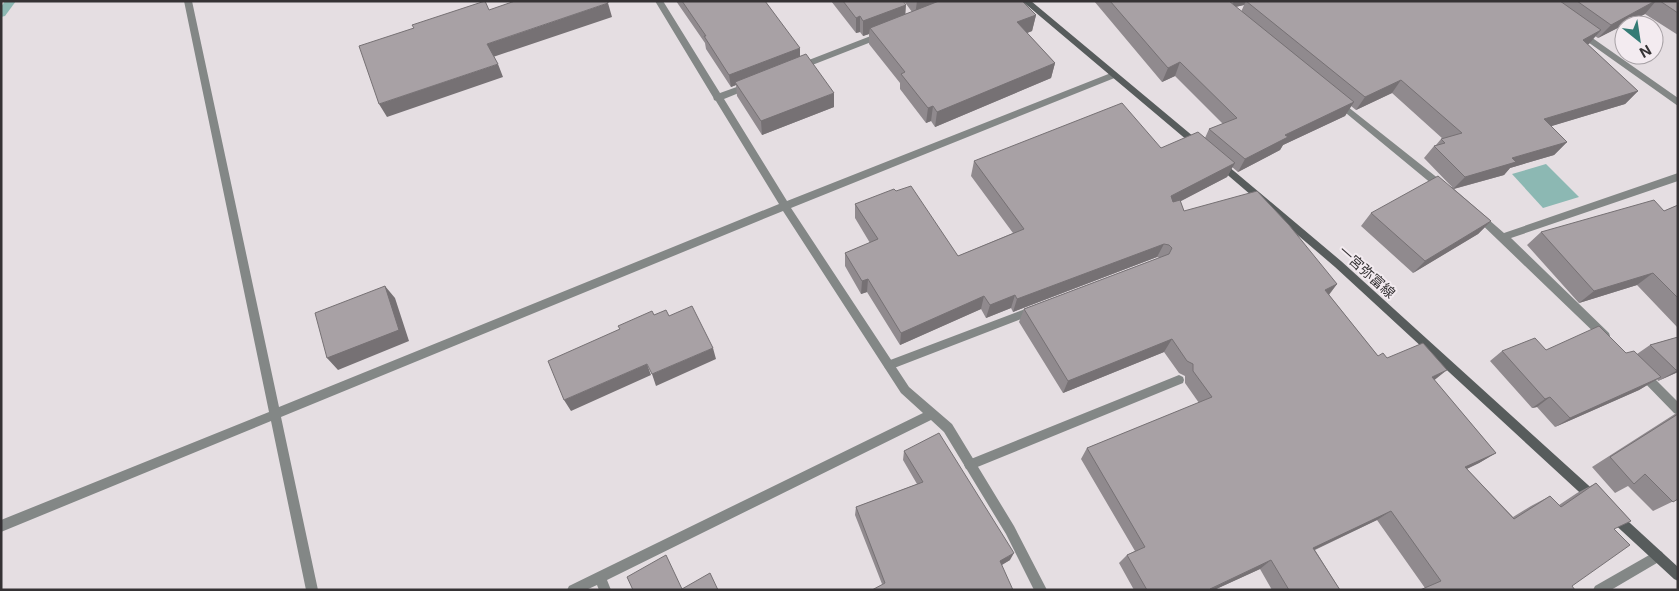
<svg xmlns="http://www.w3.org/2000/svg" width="1679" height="591" viewBox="0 0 1679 591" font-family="Inter,'Noto Sans JP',sans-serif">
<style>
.water{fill:#8cb8b3}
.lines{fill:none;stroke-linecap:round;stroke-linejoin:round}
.stream{fill:#8cb8b3;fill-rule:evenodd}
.service{fill:#838786;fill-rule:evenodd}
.minor{fill:#838786;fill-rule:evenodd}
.secondary{fill:#575c5c;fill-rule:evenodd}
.wall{fill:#908a8e;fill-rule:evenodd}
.shaded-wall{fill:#767174}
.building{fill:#a8a1a5;stroke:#767174}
.labels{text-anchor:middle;stroke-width:4;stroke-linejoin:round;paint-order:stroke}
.street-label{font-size:14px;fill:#353234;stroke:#f3ebf0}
</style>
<rect width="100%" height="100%" fill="#e5dee2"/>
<path class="water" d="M1546 164 1579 197 1543 208 1512 174Z"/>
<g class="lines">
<path class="stream" d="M5 1H16L5 16 1 17V7Z"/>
<path class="service" d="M1033 306 1037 307 1038 310 1037 313 889 370 885 368 884 365 885 362Z
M1179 375 1183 377 1184 380 1183 383 970 470 966 469 964 465 966 461Z"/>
<path class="minor" d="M184 1H192L279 407 779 204 716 101 714 100 713 97 655 1H663L720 93 745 84H751L752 86 751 88 724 99 787 201 1111 73H1117V77L791 208 909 387 952 424 1014 526 1047 590H1034L1006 534 944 432 931 420 607 580 611 590H599L597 585 586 590H567L569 586 923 413 901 393 783 211 281 417 318 590H306L271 421 1 532V520L269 412Z
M1581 30 1678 98V106L1578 35 1577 33Z
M881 32 884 33V37L802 69 799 70 795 67 796 65Z
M1338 99 1444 183 1446 186 1444 189H1438L1335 104 1334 102 1335 100Z
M1678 173V181L1511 238 1609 333 1610 336 1609 339 1605 340 1601 339 1473 216 1478 212 1481 213 1504 233Z
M1642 368 1646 370 1678 402V415L1674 413 1638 376 1637 373 1638 370Z
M1658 550 1662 552 1664 556 1662 560 1611 590H1593L1595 586Z"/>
<path class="secondary" d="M1022 1H1031L1200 142 1201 144 1200 146H1194Z
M1219 159 1222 161 1341 261 1598 494 1600 498 1598 502 1594 503 1590 502 1335 267 1216 165 1214 163 1216 161Z
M1614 510 1618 512 1678 567V581L1674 579 1610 520 1608 516 1610 512Z"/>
</g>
<path class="wall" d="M676 1H765L800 57 834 107 762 135 737 96 736 85 731 87 706 49 705 43Z
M831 1H903L905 14 912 12 904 1H1022L1036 15 1032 31 1027 33 1055 63 1051 78 935 127 931 121 926 123 900 89V83L869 44V34L863 36 860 32 856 33Z
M1094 1H1678V35L1645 14 1598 38 1595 36 1587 44 1638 91 1625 104 1551 126 1567 142 1554 155 1510 168 1504 175 1454 189 1491 221 1478 234 1413 273 1361 226 1371 213 1452 187 1424 158 1434 146 1436 145 1441 139H1443L1392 93 1356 110 1351 106 1345 116 1283 145 1280 150 1238 172 1232 167 1227 177 1180 201 1184 211 1337 284 1329 295 1378 356 1387 358 1435 381 1496 453 1479 463 1467 469 1513 517 1531 506 1550 496 1559 505 1577 493 1596 483 1631 521 1425 588 1377 520 1315 550 1340 590H1272L1260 569 1214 590H1134L1119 563 1127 555 1135 551 1081 459 1087 448 1199 403 1185 383V376L1179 373 1164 352 1063 393 1019 322 1024 309 1160 258 1157 257 1013 312 1011 308 986 318 981 309 900 345 867 292 861 294 845 266V253L870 243 855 218V204L896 191 958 256 1013 233 971 176 974 161 1161 148 1205 138 1209 129 1223 124 1175 76 1162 82ZM1244 5 1241 12 1235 7Z
M1678 205V328L1637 285 1579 303 1527 245 1541 232 1664 211Z
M1678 337V372L1658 381 1657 379 1639 390 1555 427 1537 407 1532 408 1490 361 1502 351 1546 350 1637 354 1650 345Z
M1678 412V499L1653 511 1628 486 1615 493 1592 467Z
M904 451 1010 560 1002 565 882 584 855 515 856 507 917 484 903 460Z"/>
<path class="shaded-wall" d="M917 1H954L915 16Z
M1234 1H1260H1246L1244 5 1231 8Z
M1655 1H1656L1645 14 1598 38 1611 25Z
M608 3 612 17 493 57 487 44Z
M906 5 905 20 870 28 869 34 863 36V21Z
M1036 15 1032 31 1014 38 1017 22Z
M860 16V32L856 33V18Z
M1601 30 1589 44 1571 54 1583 40Z
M800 48V60L735 82 736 85 731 87 729 75Z
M1180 62 1175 76 1162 82 1168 68Z
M1055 63 1051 78 935 127 937 112Z
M498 64 503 77 387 117 379 104Z
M1401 80 1392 93 1356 110 1365 97Z
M1638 91 1625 104 1532 132 1544 119Z
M834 93V107L762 135 761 121Z
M1354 102 1345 116 1283 145 1280 150 1238 172 1245 159 1285 135Z
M933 106 931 121 926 123 928 108Z
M1567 142 1554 155 1510 168 1504 175 1453 189 1465 177 1512 158Z
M1235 163 1227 177 1164 210 1171 196Z
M1491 221 1478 234 1413 273 1425 261Z
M1164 244 1157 257 1013 312 1017 299Z
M1653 273 1637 285 1579 303 1594 291Z
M868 279 867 292 861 294 862 281Z
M1337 284 1326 298 1325 290Z
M385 286 395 298 409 341 338 370 327 358Z
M1015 295 1011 308 986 318 990 305Z
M984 296 981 309 900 345 901 333Z
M1172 339 1164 352 1063 393 1068 381Z
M713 348 716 359 656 386 652 374Z
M647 364 651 375 571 411 564 400Z
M1447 370 1432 382V377Z
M1678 370V372L1658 381Z
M1661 377 1639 390 1555 427 1570 418Z
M1550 397 1537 407 1532 408 1545 399Z
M1496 453 1479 463 1449 477 1465 467Z
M1391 511 1377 520 1301 556 1313 548Z
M1014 553 1010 560 996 568 1000 561Z
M1271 560 1260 569 1214 590H1209Z"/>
<path class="building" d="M485 1 489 10 515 1H608V3L487 44 498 64 379 104 359 46 414 28 412 25Z
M682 1H765L800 48 729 75 704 36H706Z
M843 1H903L906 5 863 21 860 16 856 18Z
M939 1H1022L1036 15 1017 22 1055 63 937 112 933 106 928 108 901 74 905 72 870 28Z
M1110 1H1229L1354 102 1285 135 1288 137 1245 159 1209 129 1237 118 1180 62 1168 68Z
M1246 1H1560L1601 30 1583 40 1638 91 1544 119 1567 142 1512 158 1516 162 1465 177 1434 146 1445 143 1441 139 1462 133 1401 80 1365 97Z
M1577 1H1655L1611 25Z
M1660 1H1678V13Z
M806 54 834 93 761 121 735 82Z
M1122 103 1161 148 1198 132 1235 163 1171 196 1173 202 1180 200 1184 211 1257 191 1289 225 1337 284 1325 290 1378 356 1383 353 1387 358 1423 343 1447 370 1432 377 1496 453 1465 467 1514 519 1550 496 1561 507 1596 483 1631 521 1614 529 1630 545 1572 586 1575 590H1420L1441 581 1391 511 1313 548 1340 590H1289L1271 560 1210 589 1211 590H1147L1127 555 1145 547 1087 448 1212 397 1193 371V364L1187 361 1172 339 1068 381 1024 309 1169 254 1172 248 1169 245 1164 244 1017 299 1015 295 990 305 984 296 901 333 868 279 862 281 845 253 878 239 855 204 894 189 896 191 911 186 958 256 1024 229 974 161Z
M1438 176 1491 221 1425 261 1371 213Z
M1654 200 1664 211 1678 205V298L1653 273 1594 291 1541 232Z
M385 286 399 330 327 358 315 313Z
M692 306 713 348 652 374 647 364 564 400 548 361 620 329 618 326 652 311 654 315 666 310 669 316Z
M1599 326 1626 353 1634 351 1661 377 1570 418 1550 397 1545 399 1502 351 1535 338 1546 350Z
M1678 337V370H1676L1650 345Z
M1678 414V499L1673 502 1645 474 1634 484 1610 457Z
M939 433 1014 553 1000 561 1013 590H872L885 583 856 507 923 482 904 451Z
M666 555 682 589 710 573 718 590H633L627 577Z"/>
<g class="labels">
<g class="street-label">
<text transform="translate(1367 272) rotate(42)" y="5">一宮弥富線</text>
</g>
</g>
<rect width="1679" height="591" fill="none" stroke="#353234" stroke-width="5"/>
<g transform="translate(1639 40) rotate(150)"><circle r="24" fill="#f3ebf0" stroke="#a7a1a5"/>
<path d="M0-4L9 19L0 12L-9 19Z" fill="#347b75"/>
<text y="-8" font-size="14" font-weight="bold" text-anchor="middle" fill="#353234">N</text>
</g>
</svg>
